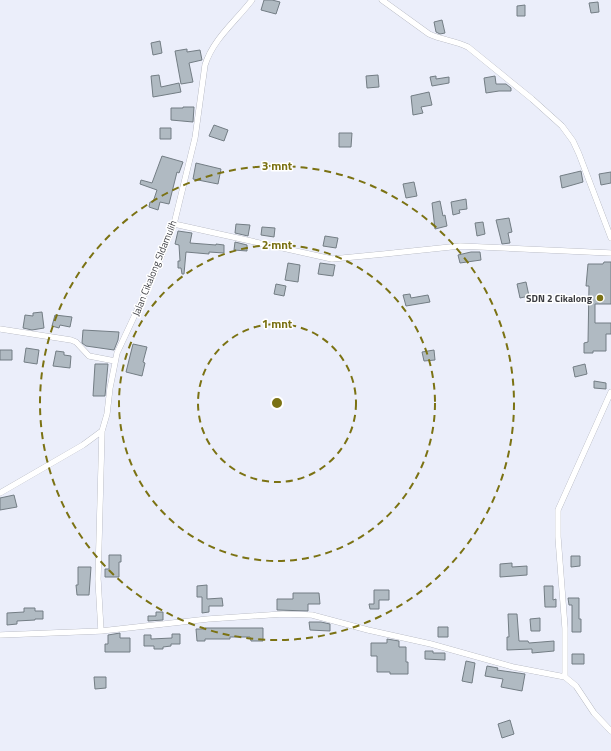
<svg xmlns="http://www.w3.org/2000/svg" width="611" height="751" viewBox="0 0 611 751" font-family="'Titillium Web',sans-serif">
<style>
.building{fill:#b0bac2;stroke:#737d84}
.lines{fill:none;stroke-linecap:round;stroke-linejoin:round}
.minor-casing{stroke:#a2a5b0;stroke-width:6}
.minor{stroke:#fff;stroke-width:5.5}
.ring{fill:none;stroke:#7b7213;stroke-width:2;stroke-dasharray:7 5}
.poi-dot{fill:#7b7213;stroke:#fff;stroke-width:1.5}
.labels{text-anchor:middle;stroke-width:3;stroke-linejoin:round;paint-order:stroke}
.street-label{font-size:10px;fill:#3b3c41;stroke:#fff}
.poi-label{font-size:10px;font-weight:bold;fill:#3b3c41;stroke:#fff;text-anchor:end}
.centre{fill:#7b7213;stroke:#fff;stroke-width:2}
.ring-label{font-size:12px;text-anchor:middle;font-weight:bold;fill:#7b7213;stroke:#fff;stroke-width:3;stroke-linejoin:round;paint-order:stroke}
</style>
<rect width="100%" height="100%" fill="#ebeefa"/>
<path class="building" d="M264 0H272L280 2 276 14 261 10Z
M598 2 599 12 591 13 589 3Z
M525 5V16H517V6Z
M442 20 445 33 440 34 436 32 434 22Z
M160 41 162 53 153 55 151 43Z
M187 49V52L200 50 202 60 189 63 193 82 181 84 175 51Z
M159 75 161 87 179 83 181 92 153 97 151 76Z
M378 75 379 87 367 88 366 76Z
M436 76V79L449 77V83L432 86 430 77Z
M495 76 496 84H506L511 88V91H499L486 93 484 78Z
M429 92 432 105 421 107 423 113 413 115 411 96Z
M183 107H194L193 122 171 120V108H183Z
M214 125 228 130 224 141 209 136Z
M160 128H171V139H160Z
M339 133H352L351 147H339Z
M162 156 183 162 179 173 177 172 169 204 160 202 158 210 149 207 150 202H153L157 190 140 184 141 180 152 183Z
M196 163 221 169 218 184 193 179Z
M581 171 583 182 562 188 560 176Z
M611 172V183L601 185 599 174Z
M414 182 417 196 406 198 403 184Z
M466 199 467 209 459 210 460 213 453 215 451 202Z
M440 201 443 216 445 215 447 226 435 229 432 203Z
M509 218 512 232 508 233 510 243 502 244 496 220Z
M483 222 485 234 477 236 475 223Z
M236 224 250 225 248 236 235 233Z
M262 227 275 228 274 237 261 235Z
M178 231 192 233 190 243 216 245V244L224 245V253L209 252V254L186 252 184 274H182L181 268H178V261H180L179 245 175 244Z
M325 236 338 238 336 248 323 246Z
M235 242 247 245V251L234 250Z
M471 252H480L481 260 460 263 458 255Z
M604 262H611V304H595V323H611V334H606V351H593V353H584V343L588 342 589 286H586L588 264H603Z
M288 263 300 265 298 282 285 280Z
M320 263 335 265 333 276 318 274Z
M526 282 529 296 520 298 517 284Z
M276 284 286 286 284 296 274 294Z
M410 294 411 298 428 295 430 302 406 306 403 295Z
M42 312 44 328 32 330 23 328 25 315 33 316V313Z
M55 315 72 317 70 327 60 325 59 328 52 326Z
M83 330 119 332 118 340 114 350 86 346 82 343Z
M133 344 147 347 143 362 145 363 142 376 126 372Z
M26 348 39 350 37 364 24 362Z
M0 350H12V360H0Z
M434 350 435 360 424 361 422 352Z
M56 351 64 352V355L71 356 70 368 53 366Z
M95 364H108L105 396H93Z
M585 364 587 374 575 377 573 367Z
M594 381 606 383V389L594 388Z
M14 495 17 507 0 510V498Z
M109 555H121V562H119V577H105V569H109Z
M571 556H580V566L571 567Z
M512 563V567L527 566V575L500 577V564Z
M78 567H91L89 595H77L76 585H78Z
M207 585V599L222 598 223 606H209V612L202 613V597H197V586Z
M544 586H553V600L556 599V607H545Z
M374 590H389V600H379V609H370L369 604H374Z
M293 593H319L320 604H308V611L277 610V599H293Z
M568 598H579V619H581V632H572V605H569Z
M24 608H35V611H43V619H35V620L17 621V624L7 625V613L24 612Z
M156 612H163V620L148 621V616H156Z
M508 614H517L519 641H528L529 643 554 641V651L532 653V649L507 650V637H509Z
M540 618V631H531L530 619Z
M309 622H321L330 624V631L310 630Z
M438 627H448V637H438Z
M205 628H263V641H251L250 637H230V639H205V641H197L196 629H205Z
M120 633V638H130V652H105V644H108V635Z
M172 634H180V644H171V646L163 647V649H154V646H144V635H151V639L172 638Z
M387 639 399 641V647H406V662H408V674H390V672H377V656H371V643H387Z
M425 651H433V653H445V660L425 659Z
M572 654H584V664H572Z
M466 661 475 663 472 683 462 681Z
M487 666 498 668 497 670 525 674 522 691 501 687 503 679 485 676Z
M94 677H106V688L95 689Z
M510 720 514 734 502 738 498 724Z"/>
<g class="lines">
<defs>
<path id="minor" d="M382 0 429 34C442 40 456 41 468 47L532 99 562 126 573 141 579 154 611 238
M174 224 332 259 384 254 460 246 611 253
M0 329 71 340 76 342 89 356 115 361
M0 493 83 445 102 431 107 414 110 388 117 353 155 272 174 224 195 138 205 65C213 39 236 21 252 0
M101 631 98 579 102 431
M0 635 101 631 208 619 283 614 312 615 368 630 431 644 513 667 565 677 576 686 594 713 611 731
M565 677V628L558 537V510L611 392"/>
</defs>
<use href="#minor" class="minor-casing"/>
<use href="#minor" class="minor"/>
</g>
<g class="ring">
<circle cx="277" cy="403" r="79"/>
<circle cx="277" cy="403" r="158"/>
<circle cx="277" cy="403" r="237"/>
</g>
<circle class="poi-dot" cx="600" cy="298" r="4"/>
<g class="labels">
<g class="street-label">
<text transform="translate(154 268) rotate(-68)" y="4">Jalan Cikalong SIdamulih</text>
</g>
<g class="poi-label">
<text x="592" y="302">SDN 2 Cikalong</text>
</g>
</g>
<circle cx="277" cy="403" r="6" class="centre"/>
<g class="ring-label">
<text x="277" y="170">3 mnt</text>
<text x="277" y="249">2 mnt</text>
<text x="277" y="328">1 mnt</text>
</g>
</svg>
